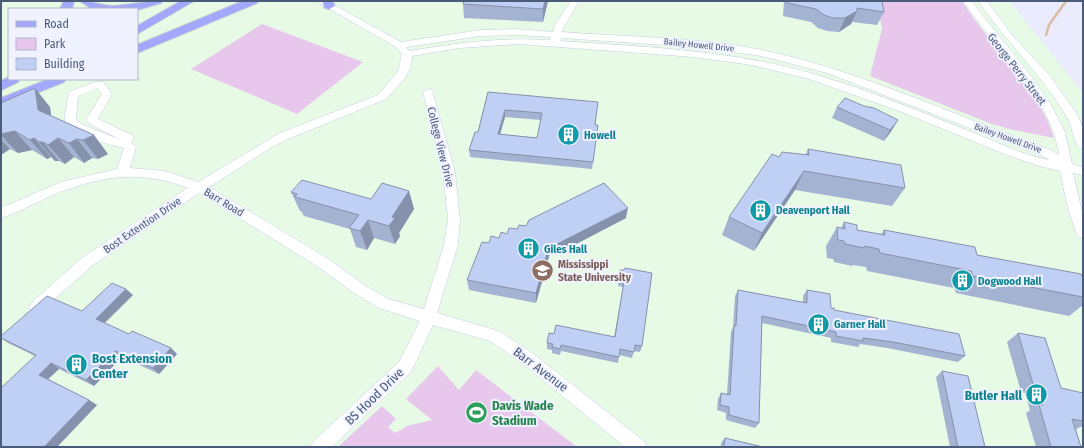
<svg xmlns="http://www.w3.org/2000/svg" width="1084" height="448" viewBox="0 0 1084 448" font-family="'Fira Sans Condensed',sans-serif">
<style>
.education{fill:#e7fae6;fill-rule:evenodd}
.green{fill:#e8c7ec}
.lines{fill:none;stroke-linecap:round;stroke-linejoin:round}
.stream{stroke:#dbbca3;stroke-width:2.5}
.minor-casing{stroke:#c6cde6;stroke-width:1}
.major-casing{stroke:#c5cbd4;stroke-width:2}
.minor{fill:#fff;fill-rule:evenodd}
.major{fill:#a1a8fd;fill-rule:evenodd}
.wall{fill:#a5b3d2;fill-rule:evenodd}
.shaded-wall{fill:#8692ab}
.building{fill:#c0d0f4;stroke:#8692ab;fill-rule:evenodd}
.labels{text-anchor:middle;stroke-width:4;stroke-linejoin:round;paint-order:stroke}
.far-street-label{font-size:9px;fill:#4b5b7a;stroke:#f1f2ff}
.street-label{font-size:11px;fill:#4b5b7a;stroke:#f1f2ff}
.culture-label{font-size:11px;font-weight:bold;fill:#0d838f;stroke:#f1f2ff;text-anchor:start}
.education-label{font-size:11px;font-weight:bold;fill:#785e54;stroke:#f1f2ff;text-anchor:start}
.near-culture-label{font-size:13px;font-weight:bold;fill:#0d838f;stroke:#f1f2ff;text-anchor:start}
.near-street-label{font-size:13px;fill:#4b5b7a;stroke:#f1f2ff}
.near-leisure-label{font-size:13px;font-weight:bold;fill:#27864d;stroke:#f1f2ff;text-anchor:start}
</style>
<rect width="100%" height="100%" fill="#eaecfd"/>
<path class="education" d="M1 1H1009L1083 93V447H1ZM9 9H137V79H9Z"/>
<path class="green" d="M877 1H962C991 48 1037 83 1054 138L1013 130 992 124 870 76 882 29Z
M262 24 363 62 297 114 191 69Z
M438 366 459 390 476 370 577 447H338L382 406 396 419 388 427 395 433 407 426 432 420 406 399Z"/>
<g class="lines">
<path class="stream" d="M1046 35 1049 25 1066 1"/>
<defs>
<path id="minor" d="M316 1H327L401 42 481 30 517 29 553 32 555 25 571 1H579L565 25 562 32C628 37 697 37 762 50 862 71 955 116 1051 150L1059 155C1051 96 995 48 963 1H971L1028 72 1051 105 1065 132 1072 164 1083 167V175L1073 173 1083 216V238L1078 237 1068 209 1060 171 1039 166 1007 155 902 112 809 79 752 65 694 57 519 44 459 48 412 56 411 66 405 78 386 99 288 139 272 147 209 187 327 258 364 285 388 299 424 309 444 245 448 219 443 172 423 92 428 89 432 90 455 172 460 219 458 245 437 313 499 331 532 353 644 441 647 447H625L522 363 490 341 433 325 411 372 332 447H311L314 441 399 362 420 321 379 308 354 293 317 266 199 193 93 265 41 311 36 313 31 311 29 307 31 303 83 257 188 188C145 172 112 174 69 189 45 196 24 211 1 218V208L61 182 117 169 124 148C109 145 74 135 65 122V115L69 92 95 82H103L112 94 98 119 132 135 134 138 131 142 136 147 130 168 165 171 198 182 280 133 378 95 398 72 402 54 396 47ZM517 35 551 37 550 40C502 37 456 43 409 51L406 47 481 36ZM561 38 696 47 761 56 827 73 1043 156 1049 160C1022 155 995 141 969 131 919 111 868 90 817 75 733 50 646 47 560 41ZM97 88 102 94 86 120 88 123 121 140 83 125 76 120 78 96Z
M978 1H987L1012 35 1051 77 1078 116 1083 129V149C1073 146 1073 126 1067 117 1042 75 1006 41 978 1Z"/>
<path id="major" d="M64 1H74L72 9H60Z
M80 1C92 1 102 6 113 6 130 5 146 1 162 1L161 3 137 10 92 9Z
M181 1H194L137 34V26Z
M243 1H258L257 3 137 53V45Z
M322 1H332L335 6 329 9 325 8Z
M9 77V79H20L18 82 1 90V81Z
M49 79H66L64 82 1 107V98Z"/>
</defs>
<use href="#minor" class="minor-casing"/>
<use href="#major" class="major-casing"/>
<use href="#minor" class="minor"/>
<use href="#major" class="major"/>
</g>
<path class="wall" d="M464 1H548L543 22 464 18 463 4Z
M784 1H882L884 12 877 25 852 22 851 24 839 32 827 31 818 28 811 22 783 16Z
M488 92 596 125H598L592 169 470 157 469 150 478 132ZM505 117 541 120 537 138 500 134Z
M1 103 50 107 51 116 108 154 98 159 92 158 84 163 74 157 65 164 59 161H55L51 157 47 159 32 150 18 153 10 149 1 155Z
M837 107 892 130 884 141 832 118Z
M808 149 905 188 892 206 795 190 754 251 722 235 729 217 779 157 806 154Z
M409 191 414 209 399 233 400 236 395 244 374 238 367 250 356 247 350 229 304 216 301 211H300L291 192 371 199Z
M626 218 557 254 550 253 536 303 469 290 467 280 489 243 499 238 526 226Z
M844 222 857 230 881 234 884 230 977 255 1083 278V305L1069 316 956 293 954 288 867 271 866 267 853 265 852 266 834 262 833 259 827 258 826 246 837 227 841 228Z
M620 270H624L642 346 640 352 634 351 632 358 619 355 618 363 561 351 560 355 552 353V350L547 349V343L614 337 623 287 618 286Z
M738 290 803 302V296L807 290 834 310 965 356 958 362 887 348 860 344 858 347 831 342V338L762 323 759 423 755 428 726 420V413L717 410 718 399 721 393 727 394 731 332 733 327 735 296Z
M133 295 105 323 129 334 171 348 177 354 159 374 122 357 94 386 59 369 48 379 89 400 97 405 57 447H1L35 356 8 343 1 338Z
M1018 333 1061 388 1083 393V426L1076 429 1081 447H1036L1026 413 1030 410 1025 393 1021 392 1007 342Z
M942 371 985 447H950L936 377Z
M725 438 763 447H721V443Z"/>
<path class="shaded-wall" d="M545 1H548L543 22V9Z
M857 11 851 24 839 32 845 18Z
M35 88 50 107 53 129 38 110Z
M505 110V117L498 141V134Z
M898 120 892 130 884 141 890 130Z
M15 131 32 150 18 153 1 135V134Z
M94 135 108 154 98 159 83 140Z
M34 138 51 157 47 159 30 140Z
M58 138 74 157 65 164 48 145Z
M77 139 92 158 84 163 69 143Z
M1 140 10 149 1 155Z
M39 142H43L59 161H55Z
M804 171 795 190 754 251 762 233Z
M409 191 414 209 399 233 400 236 395 244 389 226 392 217Z
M628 208 626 218 557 254V244Z
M368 220 374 238 367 250 360 231Z
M550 243V253L536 303V293Z
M126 289 133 295 102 325 96 319Z
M171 348 177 354 159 374 153 368Z
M115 351 122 357 94 386 86 380Z
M51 363 59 369 47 380 39 375Z
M89 400 97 405 57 447H44Z"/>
<path class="building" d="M464 1H545L543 9 463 4Z
M787 1H882L884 12 857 8V11L845 18H833L824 15 816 9 787 3Z
M35 88 38 110 94 135 83 140 77 139 69 143 58 138 48 145 43 142H39L34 138 30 140 15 131 1 134V103Z
M488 92 598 102 595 125H598L593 162 469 150 475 132H478ZM505 110 542 113 537 138 498 134Z
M845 98 864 106 874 108 898 120 890 130 837 107Z
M808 149 901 165 905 188 804 171 762 233 729 217 772 154 779 157 782 152 809 155Z
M302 180 371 199 382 183 409 191 392 217 395 218 389 226 368 220 360 231 349 228 359 215 295 197 297 194 291 192Z
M604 183 628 208 557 244 550 243 536 293 467 280 482 242 489 243 491 236 499 238 501 232 507 234 509 228 517 229 519 225 526 226 529 220Z
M844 222 857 225V230L885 235 884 230 975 247 977 255 1081 274 1083 278V297L973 276 971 271 880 253 879 249 864 246V248L845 244 844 241 838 240 837 227 845 229Z
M625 268 652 273 642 346 635 345 634 352 620 349 619 357 561 345 560 349 552 347 553 344 547 343 549 333 554 334 556 325 615 337 624 281 619 280 620 270H624Z
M112 283 126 289 96 319 129 334 132 331 171 348 153 368 115 351 86 380 51 363 39 375 89 400 44 447H1V388L36 355 1 338V336L47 296 82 311Z
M738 290 807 303V290L830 294 831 308H834V310L959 334 965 356 893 342 863 338V341L836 336V332L762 316 759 423 729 415V407L720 405 721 393 730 395 734 326H736Z
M1018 333 1045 338 1061 388 1083 393V421L1072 419 1081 447H1051L1039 405H1043L1037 385 1033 384Z
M942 371 968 376 985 447H958Z
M725 438 763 447H724Z"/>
<defs>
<symbol id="building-disc" viewBox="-11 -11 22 22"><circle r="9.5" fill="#0f9aa8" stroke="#f1f2ff"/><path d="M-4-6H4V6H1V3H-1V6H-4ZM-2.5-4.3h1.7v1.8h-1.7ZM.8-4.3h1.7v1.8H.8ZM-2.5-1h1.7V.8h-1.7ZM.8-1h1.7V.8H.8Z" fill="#fff"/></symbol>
<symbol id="university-disc" viewBox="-11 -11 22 22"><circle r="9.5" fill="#8d6e63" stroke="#f1f2ff"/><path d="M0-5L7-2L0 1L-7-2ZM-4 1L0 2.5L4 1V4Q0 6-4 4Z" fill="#fff"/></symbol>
<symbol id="stadium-disc" viewBox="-11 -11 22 22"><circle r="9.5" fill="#2e9e5b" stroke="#f1f2ff"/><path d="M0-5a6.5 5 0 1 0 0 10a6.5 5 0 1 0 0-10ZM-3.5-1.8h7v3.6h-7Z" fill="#fff"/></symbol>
</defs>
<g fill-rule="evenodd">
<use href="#building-disc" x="556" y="122" width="25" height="25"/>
<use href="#building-disc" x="748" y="198" width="25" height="25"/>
<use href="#building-disc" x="516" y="236" width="25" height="25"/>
<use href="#university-disc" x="530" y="258" width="25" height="25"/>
<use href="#building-disc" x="950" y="268" width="25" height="25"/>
<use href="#building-disc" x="806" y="312" width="25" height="25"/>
<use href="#building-disc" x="64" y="352" width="25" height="25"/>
<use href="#building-disc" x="1024" y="382" width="25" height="25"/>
<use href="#stadium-disc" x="464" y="400" width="25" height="25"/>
</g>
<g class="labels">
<g class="far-street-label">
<text transform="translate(699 45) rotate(6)" y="3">Bailey Howell Drive</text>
<text transform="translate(1008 138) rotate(20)" y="3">Bailey Howell Drive</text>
</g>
<g class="street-label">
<text transform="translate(1017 69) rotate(52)" y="4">George Perry Street</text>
<text transform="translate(441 147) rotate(76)" y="4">College View Drive</text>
<text transform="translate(224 202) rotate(31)" y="4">Barr Road</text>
<text transform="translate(142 225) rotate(-34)" y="4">Bost Extention Drive</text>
</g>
<g class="culture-label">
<text x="584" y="139">Howell</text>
<text x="776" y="214">Deavenport Hall</text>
<text x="544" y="253">Giles Hall</text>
<text x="978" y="285">Dogwood Hall</text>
<text x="834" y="328">Garner Hall</text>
</g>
<g class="education-label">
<text x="558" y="268">Mississippi<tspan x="558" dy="13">State University</tspan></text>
</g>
<g class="near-culture-label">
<text x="92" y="363">Bost Extension<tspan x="92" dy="15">Center</tspan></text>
<text x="1022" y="400" text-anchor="end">Butler Hall</text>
</g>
<g class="near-street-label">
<text transform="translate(541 369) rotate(37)" y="5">Barr Avenue</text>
<text transform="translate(374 396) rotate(-44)" y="5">BS Hood Drive</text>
</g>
<g class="near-leisure-label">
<text x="492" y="410">Davis Wade<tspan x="492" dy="15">Stadium</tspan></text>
</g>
</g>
<rect width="1084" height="448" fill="none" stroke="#4b5b7a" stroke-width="4"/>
<rect x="8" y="8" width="130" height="72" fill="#f1f2ff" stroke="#afb6ca"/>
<rect x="16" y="21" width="20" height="6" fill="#a1a8fd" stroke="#afb6ca"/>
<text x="44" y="28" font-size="12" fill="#4b5b7a">Road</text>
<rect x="16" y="38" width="20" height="12" fill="#e8c7ec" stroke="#afb6ca"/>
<text x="44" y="48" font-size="12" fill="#4b5b7a">Park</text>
<rect x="16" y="58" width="20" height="12" fill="#c0d0f4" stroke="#afb6ca"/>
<text x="44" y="68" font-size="12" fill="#4b5b7a">Building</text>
</svg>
